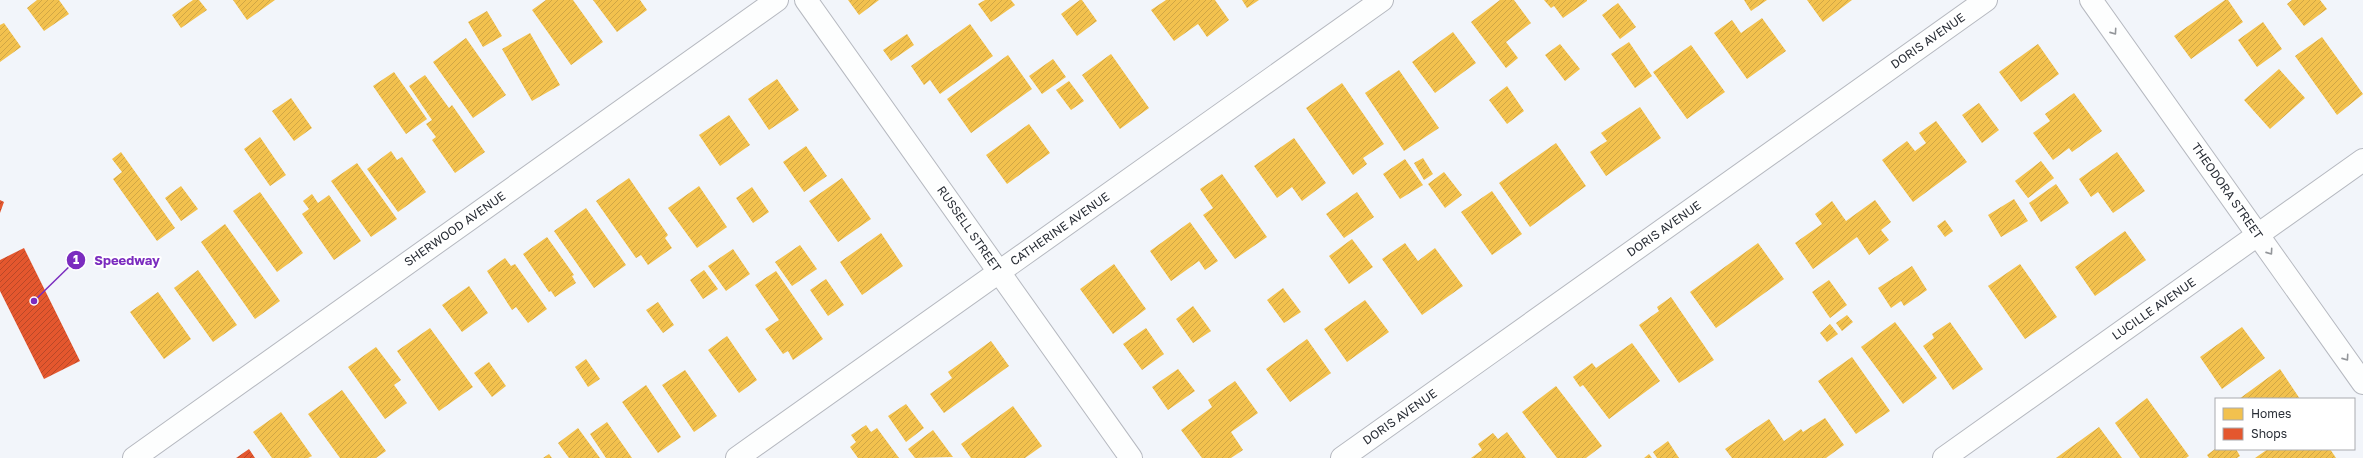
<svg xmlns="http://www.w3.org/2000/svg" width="2363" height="458" viewBox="0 0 2363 458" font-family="'Golos Text',sans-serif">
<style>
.homes{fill:url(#homes-hatch)}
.shops{fill:url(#shops-hatch)}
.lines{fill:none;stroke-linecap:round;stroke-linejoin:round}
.street-casing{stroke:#b6b9c0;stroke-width:24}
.street{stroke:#fdfefe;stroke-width:22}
.oneway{stroke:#93969a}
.labels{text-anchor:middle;stroke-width:4;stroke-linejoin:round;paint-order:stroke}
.street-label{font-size:12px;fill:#292e36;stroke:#fff}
.leader{fill:none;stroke:#7b2cbf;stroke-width:1.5}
.callout-dot{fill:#7b2cbf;stroke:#fff;stroke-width:1.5}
.mark-label{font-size:12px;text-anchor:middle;font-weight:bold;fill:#fff}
.callout-label{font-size:13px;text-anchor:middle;font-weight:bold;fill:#7b2cbf;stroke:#fff;stroke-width:4;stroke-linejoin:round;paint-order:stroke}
</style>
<defs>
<pattern id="homes-hatch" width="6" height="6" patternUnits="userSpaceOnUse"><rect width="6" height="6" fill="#f2c14e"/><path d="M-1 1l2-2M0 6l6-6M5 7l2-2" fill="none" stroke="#d0a645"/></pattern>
<pattern id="shops-hatch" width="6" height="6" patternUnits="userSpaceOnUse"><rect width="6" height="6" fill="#e4572e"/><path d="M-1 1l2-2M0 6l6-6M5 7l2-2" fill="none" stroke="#b94828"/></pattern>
</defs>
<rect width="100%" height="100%" fill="#f2f5fa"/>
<path class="homes" d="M37 0H59L69 14 44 31 27 8Z
M193 0H199L207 10 181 28 172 15Z
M233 0H275L247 20Z
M546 0H573L603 42 571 65 532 10Z
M593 0H640L647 10 617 32Z
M848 0H879L859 15Z
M985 0H1011L1015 5 991 22 978 4Z
M1080 0H1082L1097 21 1077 36 1061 14Z
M1166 0H1215L1229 20 1207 37 1198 24 1174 41 1151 10Z
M1242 0H1259L1247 8Z
M1500 0H1514L1531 23 1506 42 1518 58 1506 68 1471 22Z
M1544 0H1587V1L1563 18 1554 6 1551 8Z
M1744 0H1767L1751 11Z
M1807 0H1852L1823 22Z
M2225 0H2228L2243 22 2191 59 2174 36Z
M2292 0H2320L2327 9 2304 26 2287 4Z
M1618 3 1636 27 1620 39 1602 15Z
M487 11 502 36 483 47 468 22Z
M1762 18 1786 51 1747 79 1714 33 1732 20 1741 33Z
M2263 22 2282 49 2257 67 2238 40Z
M4 23 21 47 0 62V25Z
M970 24 993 56 940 94 930 80 924 85 911 66Z
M1453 32 1476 63 1435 93 1412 62Z
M530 33 560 85 532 101 502 49Z
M907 34 914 45 891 61 883 50Z
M2322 37 2363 94 2337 115 2295 56Z
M466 38 506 95 473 118 433 62Z
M1629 42 1652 76 1635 88 1611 54Z
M1560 44 1580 69 1565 81 1545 55Z
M2038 44 2059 74 2021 102 1999 72Z
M1691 45 1725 92 1687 119 1653 72Z
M1111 54 1149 108 1120 129 1082 75Z
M1008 55 1032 89 971 133 947 99Z
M1053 59 1066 77 1042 94 1029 76Z
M2279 69 2305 98 2270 129 2244 100Z
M1399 70 1439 128 1404 151 1365 93Z
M394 72 427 119 406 134 373 86Z
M425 75 449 108 452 105 485 152 455 173 432 140 436 137 426 124 432 120 409 86Z
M777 79 799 110 769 130 748 99Z
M1069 81 1084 101 1071 110 1056 90Z
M1342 83 1384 144 1363 158 1367 164 1353 175 1306 108Z
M1507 86 1524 111 1507 124 1489 100Z
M2074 93 2102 131 2072 152 2069 148 2053 160 2033 133 2050 121 2045 114Z
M291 98 312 128 294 141 272 111Z
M1979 103 1999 130 1982 143 1962 115Z
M1640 107 1661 138 1606 176 1590 152 1607 141 1601 133Z
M729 115 750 145 720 166 699 135Z
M1936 121 1967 162 1913 202 1882 160 1907 141 1915 151 1926 143 1919 133Z
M1029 124 1050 153 1007 184 986 155Z
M260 137 286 175 270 186 244 149Z
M1294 138 1326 183 1302 201 1292 187 1277 198 1254 166Z
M1556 143 1586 186 1530 227 1499 183Z
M806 146 827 176 804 192 783 162Z
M391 151 397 160 402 157 426 192 398 212 367 169Z
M121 152 175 228 157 241 113 179 122 172 112 159Z
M2117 152 2145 191 2113 213 2098 192 2091 197 2079 179Z
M1423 158 1433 174 1424 180 1414 163Z
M1405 159 1423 185 1400 199 1383 174Z
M2041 161 2054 178 2028 198 2015 181Z
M357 163 397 219 371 237 331 181Z
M1444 172 1462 195 1445 208 1428 184Z
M1222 174 1267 237 1235 259 1203 215 1213 208 1200 189Z
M629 178 668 235 665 238 672 248 648 265 641 255 636 258 596 201Z
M842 178 871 219 838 242 809 201Z
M2056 184 2069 203 2041 222 2029 203Z
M181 186 198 209 181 221 165 198Z
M699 186 727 227 697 248 668 208Z
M752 187 769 212 753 223 736 198Z
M1492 191 1522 234 1492 255 1461 212Z
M260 192 303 253 277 272 233 211Z
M1357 192 1374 217 1344 238 1326 214Z
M312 194 318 203 329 195 361 241 334 260 302 214 309 209 303 201Z
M2014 199 2028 221 2001 237 1988 215Z
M1875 200 1891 222 1881 230 1889 240 1869 255 1857 237 1813 269 1795 243 1822 224 1815 214 1832 201 1846 221Z
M586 208 626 265 594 288 554 231Z
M1945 220 1953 231 1945 237 1937 226Z
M1190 222 1218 261 1205 270 1199 261 1171 281 1150 251Z
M225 224 280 301 255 319 201 242Z
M2125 231 2146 260 2095 296 2075 267Z
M881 233 903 266 862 295 840 262Z
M547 237 574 275 572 276 576 283 555 297 551 291 549 292 523 254Z
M1352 239 1373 267 1349 284 1329 256Z
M1405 243 1418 261 1435 248 1463 286 1422 315 1382 259Z
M1758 243 1784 279 1716 328 1690 292Z
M800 245 817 269 792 286 775 262Z
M733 249 750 274 726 291 708 266Z
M505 258 511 266 515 264 547 309 528 323 516 307 512 310 487 271Z
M1114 264 1146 309 1113 334 1080 289Z
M2020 264 2057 317 2025 339 1988 286Z
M1912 266 1927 290 1904 306 1901 301 1891 308 1878 288Z
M198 270 237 325 213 342 174 288Z
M704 270 718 289 703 299 690 280Z
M776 271 823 339 793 360 788 351 783 354 765 329 779 320 755 285Z
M826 279 844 305 828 316 810 290Z
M1829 280 1847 305 1830 318 1812 292Z
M469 286 488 313 462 332 442 305Z
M1283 288 1301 312 1284 323 1267 300Z
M158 292 191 339 164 359 130 312Z
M1671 297 1714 360 1679 383 1639 325 1659 311 1657 307Z
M1365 300 1389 332 1347 362 1324 329Z
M658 302 674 325 663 333 646 310Z
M1193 306 1211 331 1193 343 1176 319Z
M1847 315 1853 322 1842 331 1836 323Z
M1895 322 1937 378 1903 404 1861 347Z
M1950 322 1983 369 1953 390 1923 346 1934 338 1932 334Z
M1830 324 1838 334 1827 342 1820 333Z
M2242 327 2265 358 2222 389 2200 357Z
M430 328 473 387 439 411 397 351Z
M1146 328 1164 354 1142 370 1123 344Z
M727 336 757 380 739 393 708 350Z
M1307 339 1331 373 1290 402 1266 369Z
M991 341 1009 366 944 413 930 394 952 378 948 372Z
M1632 343 1660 381 1609 419 1583 385 1580 387 1573 377 1592 363 1596 368Z
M376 347 401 380 394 385 407 403 385 419 348 367Z
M1852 357 1890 411 1856 434 1818 381Z
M586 359 600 379 588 387 575 367Z
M489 362 506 386 492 397 474 373Z
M1178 369 1195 391 1168 410 1152 387Z
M2280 369 2300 399H2239Z
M685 370 717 416 694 432 662 385Z
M1235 381 1258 413 1231 432 1243 450 1231 458H1202L1181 430 1212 407 1208 400Z
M646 385 681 437 658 453 622 402Z
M1556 386 1602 446 1586 458H1557L1522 412Z
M342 390 386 451 376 458H340L308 414Z
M2147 398 2189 456 2186 458H2140L2115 423Z
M906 404 924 428 906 442 888 416Z
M1013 406 1042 446 1025 458H971L961 444Z
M281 412 312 456 308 458H272L253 432Z
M1825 418 1844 445 1826 458H1732L1725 449 1769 419 1784 441 1801 429 1803 432Z
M607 422 632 458H606L590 434Z
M866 425 871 432 877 428 899 458H858L850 447 856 442 851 435Z
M2099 427 2122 458H2056Z
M578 428 600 458H569L558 443Z
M933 430 953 457 915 458 908 449Z
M1507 432 1526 458H1471L1482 450 1478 444 1493 433 1498 439Z
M1668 441 1679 458H1657L1653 452Z
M2215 449H2236L2240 456 2237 458H2209L2207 455Z
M2268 449H2330L2336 458H2255Z
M549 454 552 458H543Z
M1649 454 1652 458H1644Z"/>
<path class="shops" d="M0 200 4 202 0 213Z
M24 248 80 361 44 379 0 291V260Z
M249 449 255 458H236Z"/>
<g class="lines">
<defs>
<path id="street" d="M806 0 1131 458
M2091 0 2363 383
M134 458 777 0
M737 458 1382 0
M1342 458 1986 0
M1944 458 2363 160"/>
</defs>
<use href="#street" class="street-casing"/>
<use href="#street" class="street"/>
</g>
<defs><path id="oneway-chevron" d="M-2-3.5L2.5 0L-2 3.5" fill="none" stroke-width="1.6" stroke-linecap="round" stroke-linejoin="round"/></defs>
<g class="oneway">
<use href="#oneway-chevron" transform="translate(2114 32) rotate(55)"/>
<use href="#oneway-chevron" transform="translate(2270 252) rotate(55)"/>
<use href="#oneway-chevron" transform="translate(2346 358) rotate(55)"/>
</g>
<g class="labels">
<g class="street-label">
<text transform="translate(1928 41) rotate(-35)" y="4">DORIS AVENUE</text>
<text transform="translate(2227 191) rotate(55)" y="4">THEODORA STREET</text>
<text transform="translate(455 229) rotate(-35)" y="4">SHERWOOD AVENUE</text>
<text transform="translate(969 229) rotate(55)" y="4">RUSSELL STREET</text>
<text transform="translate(1060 229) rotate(-35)" y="4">CATHERINE AVENUE</text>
<text transform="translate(1664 229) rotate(-35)" y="4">DORIS AVENUE</text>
<text transform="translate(2154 309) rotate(-35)" y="4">LUCILLE AVENUE</text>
<text transform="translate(1400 417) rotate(-35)" y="4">DORIS AVENUE</text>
</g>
</g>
<path class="leader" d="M34 301L76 260"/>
<g class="callout-dot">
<circle cx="34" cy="301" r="4"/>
<circle cx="76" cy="260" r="10"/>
</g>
<g class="mark-label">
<text x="76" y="264">1</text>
</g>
<g class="callout-label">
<text x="127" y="265">Speedway</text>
</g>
<rect x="2215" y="398" width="140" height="52" fill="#ffffff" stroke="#a9abaf"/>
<rect x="2223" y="408" width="20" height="12" fill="#f2c14e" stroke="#a9abaf"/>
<text x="2251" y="418" font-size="12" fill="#292e36">Homes</text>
<rect x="2223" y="428" width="20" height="12" fill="#e4572e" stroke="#a9abaf"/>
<text x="2251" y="438" font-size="12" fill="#292e36">Shops</text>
</svg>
